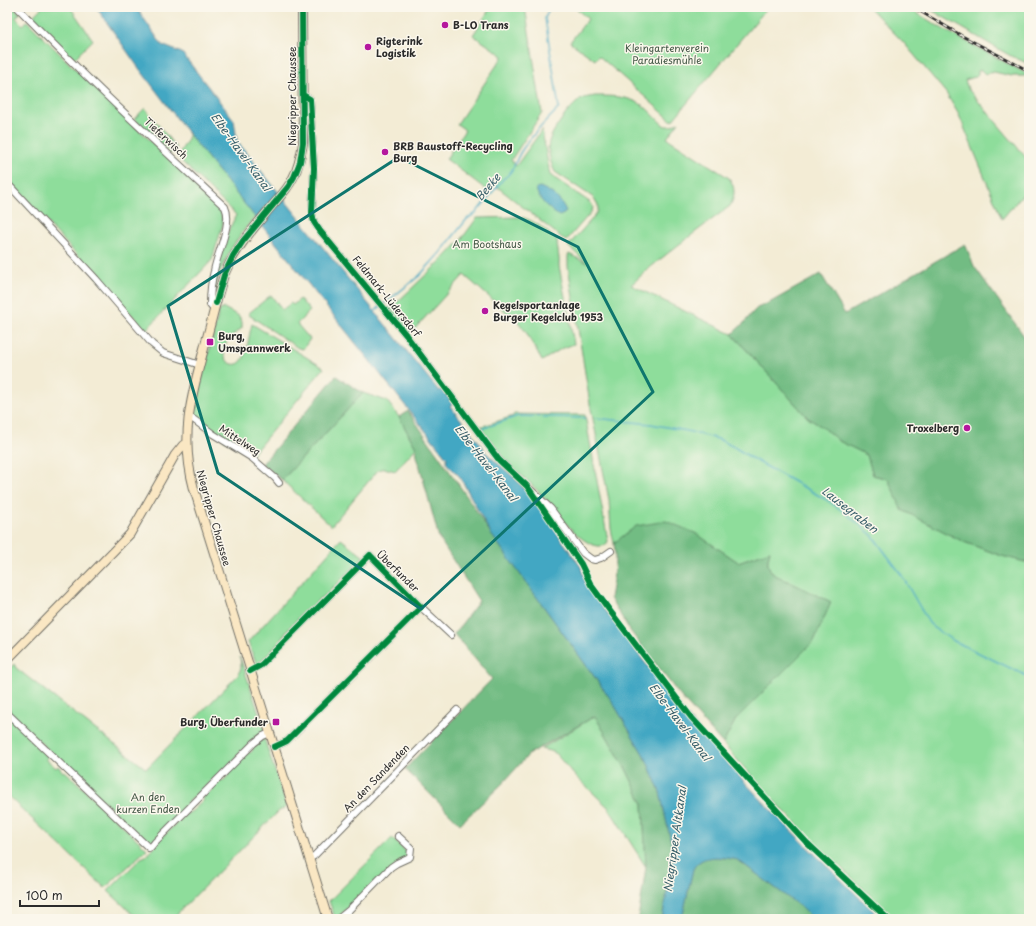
<svg xmlns="http://www.w3.org/2000/svg" width="1036" height="926" viewBox="0 0 1036 926" font-family="'Playpen Sans',sans-serif">
<style>
.green{fill:#8edd9b;stroke:#5c8463}
.forest{fill:#72bc83;stroke:#4e7457}
.water{fill:#43a7c3;stroke:#376977}
.lines{fill:none;stroke-linecap:round;stroke-linejoin:round}
.stream{stroke:#43a7c3;stroke-width:1.5}
.street-casing{stroke:#716f66;stroke-width:8}
.secondary-casing{stroke:#716f66;stroke-width:10}
.street{stroke:#fff;stroke-width:6}
.secondary{stroke:#fae7c3;stroke-width:8}
.rail-casing{stroke:#2b2b2b;stroke-width:3}
.rail{stroke:#fbf7ec;stroke-width:1.5;stroke-dasharray:4.5;stroke-linecap:butt}
.cycleway-casing{stroke:#fbf7ec;stroke-width:8}
.cycleway{stroke:#00873e;stroke-width:6}
.marked{fill:none;stroke:#0f766e;stroke-width:3;stroke-linejoin:round}
.poi-dot{fill:#b5179e;stroke:#fbf7ec;stroke-width:1.5}
.labels{text-anchor:middle;stroke-width:3;stroke-linejoin:round;paint-order:stroke}
.poi-label{font-size:10px;font-weight:bold;fill:#2b2b2b;stroke:#fbf7ec;text-anchor:start}
.park-label{font-size:10px;fill:#445847;stroke:#fbf7ec}
.street-label{font-size:10px;fill:#2b2b2b;stroke:#fbf7ec}
.water-label{font-size:11px;font-style:italic;fill:#355d68;stroke:#fbf7ec}
</style>
<rect width="100%" height="100%" fill="#fbf7ec"/>
<filter id="ink" filterUnits="userSpaceOnUse"><feTurbulence type="fractalNoise" baseFrequency=".025" numOctaves="2"/><feDisplacementMap in="SourceGraphic" scale="8" xChannelSelector="R" yChannelSelector="G"/><feConvolveMatrix kernelMatrix="1 2 1 2 8 2 1 2 1" color-interpolation-filters="sRGB"/></filter>
<filter id="wash" filterUnits="userSpaceOnUse"><feTurbulence type="fractalNoise" baseFrequency=".012" numOctaves="4" result="noise"/><feDisplacementMap in="SourceGraphic" scale="16" xChannelSelector="R" yChannelSelector="G"/><feGaussianBlur stdDeviation="0.9" result="paint"/><feColorMatrix in="noise" values="0 0 0 0 0 0 0 0 0 0 0 0 0 0 0 0 0 1.4 0 .05"/><feComposite in="paint" operator="in"/></filter>
<g filter="url(#wash)">
<rect width="100%" height="100%" fill="#f3ecd5"/>
<path class="green" d="M7 7H13L20 13 16 18 23 25 27 21 71 65 220 207 223 224 212 260 146 330 7 179Z
M42 7H70L93 40 72 61 31 18Z
M491 7H525L542 113 511 160 516 166 542 130 550 175 591 203 593 207 592 211 566 241 491 182 488 191 446 159 465 130 457 124 503 56 473 35Z
M574 7H768L672 121 599 56 595 60 570 42 588 19Z
M869 7H907L943 29 1029 75V76H1012L994 72 985 74 981 70 978 71V74L975 77 965 80 968 89 1029 161V187L1002 219 959 115 946 93 904 43Z
M926 7H1029V64L1009 55Z
M595 96C613 96 632 96 646 108 653 114 658 121 665 126H671L679 122 667 138 729 178C736 188 735 196 730 206L677 246 647 270 631 285 732 334 808 418 822 427 839 441 867 455 873 475 888 479 903 510 964 542 1002 556 1029 563V919H895L811 839 766 792 723 744 736 719 814 641 831 602 773 574C766 564 767 562 770 551L738 562 695 533 618 541 614 543 611 529 609 500 590 404 568 266V256L569 254 587 263 568 246 591 220 598 211V205L594 198 555 172C551 164 547 151 549 142 551 132 571 105 580 100 585 97 590 97 595 96Z
M145 108 177 149 171 154 134 119Z
M188 133 255 217C233 241 220 266 212 297V291L224 241 236 215 177 157 188 139Z
M520 217C535 220 546 231 557 240 557 249 560 258 559 266L574 344 561 349 542 361 526 332 513 315 511 316 464 275 409 335 390 309 448 254 460 241 477 218Z
M271 295 282 310 291 303 293 305 300 299 310 311 297 324 310 339 303 349 298 348 249 315V313Z
M224 308 239 316 242 322V328C236 333 227 339 225 346 219 360 237 373 244 357 248 348 249 334 252 324L324 368 252 455 224 439 193 416 219 311Z
M363 393 387 401 399 417 416 448 395 471 384 468 378 470 331 526 282 480Z
M514 414 585 415 608 541 606 545C584 554 555 508 542 495 520 472 494 456 480 427L513 416Z
M341 539 364 557 326 595 319 599 312 609 305 612 291 626 277 645 257 665 248 642Z
M240 657 265 731 263 734H260L236 757 237 758 186 804 188 807 150 845 7 711V671L14 664 16 668 145 768 148 767 239 674 241 667Z
M7 715 39 746 38 747 48 757 46 759 56 768 58 766 63 772 65 771 147 849 105 888 7 795Z
M595 716 627 771 643 804 646 867 608 807 576 777 554 752 541 749Z
M264 738 287 807 279 811 172 919H138L108 891 141 858 146 856 157 844V842L185 815 192 811 204 800 202 797 208 791 210 793 214 789V786L221 780 223 781 228 776 227 773 248 752 250 753 253 750 252 747Z
M392 838 409 854 339 916 335 918 329 901Z"/>
<path class="forest" d="M965 244 974 266 1029 343V563L1002 556 964 542 902 510 888 479 873 475 867 455 839 441 822 427 808 418 732 334 744 323 753 312 757 308 769 303 821 274 845 314Z
M336 376 363 393 282 480 262 464Z
M408 411 472 504 491 534 612 701 646 759 660 792 674 856 662 919H638L646 867 643 804 627 771 595 716 529 754 503 783 460 824 405 769 492 679 454 634 479 601 439 538 417 456 416 448 399 417Z
M666 521 695 533 738 562 770 551C767 562 766 564 773 574L831 602 814 641 736 719 723 744 682 698 631 632 610 598C613 580 617 562 614 543L636 526Z
M707 857 726 858 738 860 802 908 814 919H682L693 869 696 864Z"/>
<path class="water" d="M96 7H136L162 45 182 53 234 120 237 141 439 391 442 389 453 404 450 406 483 447 485 452 524 486 581 567 586 585C633 647 679 709 731 767 779 820 830 870 882 919H814L802 908 738 860C722 857 702 853 693 869L682 919H662L674 856 660 792 646 759 612 701 491 534 460 477 446 463 447 458 188 133 138 67Z
M540 187C551 191 562 200 566 211L564 214 559 216C550 210 537 199 536 188Z"/>
<g class="lines">
<path class="stream" d="M384 304 419 276 440 253 467 219 476 213 503 179C514 173 515 160 522 150 532 135 546 121 559 108L545 18 550 7
M373 313 381 306
M595 418 651 424 687 431 718 439 734 447 753 459 825 499 843 511 872 535 901 574 929 623 937 630 952 640 1029 677
M484 428 518 416 585 418"/>
</g>
</g>
<g filter="url(#ink)">
<g class="lines">
<defs>
<path id="street" d="M17 7C84 76 154 141 225 207 233 223 217 253 214 271 211 282 210 293 210 305L214 310
M303 95 310 99 314 168 312 213 314 222 320 231 406 335 499 460 551 509 583 553 591 559 595 560 601 558 611 551
M7 183 96 279 152 344 163 353 200 365
M188 417 193 419 213 434 252 458 275 478 279 483
M421 607 451 635
M250 671 261 665 370 555 421 607 287 741 274 747
M7 713 149 848 151 847 155 842 254 743 263 736 270 733
M309 859 314 856 457 710
M338 919 349 910 391 867 397 863 410 857 411 848 398 836"/>
<path id="secondary" d="M302 7 303 143C301 155 299 167 293 178 288 189 279 198 271 207 253 229 235 249 224 275 217 297 212 319 206 341 192 394 179 433 194 489L328 919
M7 660 130 534 175 455 183 445 187 444"/>
</defs>
<use href="#street" class="street-casing"/>
<use href="#secondary" class="secondary-casing"/>
<use href="#street" class="street"/>
<use href="#secondary" class="secondary"/>
<defs>
<path id="rail" d="M913 7 962 36 1029 71"/>
</defs>
<use href="#rail" class="rail-casing"/>
<use href="#rail" class="rail"/>
<defs>
<path id="cycleway" d="M303 95 310 99 314 168 312 213 314 222 320 231 406 335 499 460 527 486 581 564 591 585 610 611 691 717 807 843 888 919
M216 303 224 275 233 256 243 241 288 187 294 177 300 162 303 143 302 7
M250 671 261 665 370 555 421 607 287 741 274 747"/>
</defs>
<use href="#cycleway" class="cycleway-casing"/>
<use href="#cycleway" class="cycleway"/>
</g>
</g>
<path class="marked" d="M399 157 578 247 653 392 421 609 218 473 168 306Z"/>
<g class="poi-dot">
<circle cx="445" cy="25" r="4"/>
<circle cx="368" cy="47" r="4"/>
<circle cx="385" cy="152" r="4"/>
<circle cx="485" cy="311" r="4"/>
<rect x="206" y="338" width="8" height="8" rx="2"/>
<circle cx="967" cy="428" r="4"/>
<rect x="272" y="718" width="8" height="8" rx="2"/>
</g>
<g class="labels">
<g class="poi-label">
<text x="453" y="29">B-LO Trans</text>
<text x="376" y="45">Rigterink<tspan x="376" dy="12">Logistik</tspan></text>
<text x="393" y="150">BRB Baustoff-Recycling<tspan x="393" dy="12">Burg</tspan></text>
<text x="493" y="309">Kegelsportanlage<tspan x="493" dy="12">Burger Kegelclub 1953</tspan></text>
<text x="218" y="340">Burg,<tspan x="218" dy="12">Umspannwerk</tspan></text>
<text x="959" y="432" text-anchor="end">Troxelberg</text>
<text x="268" y="726" text-anchor="end">Burg, Überfunder</text>
</g>
<g class="park-label">
<text x="667" y="52">Kleingartenverein<tspan x="667" dy="12">Paradiesmühle</tspan></text>
<text x="487" y="248">Am Bootshaus</text>
<text x="148" y="801">An den<tspan x="148" dy="12">kurzen Enden</tspan></text>
</g>
<g class="street-label">
<text transform="translate(292 96) rotate(-90)" y="4">Niegripper Chaussee</text>
<text transform="translate(166 138) rotate(43)" y="4">Tieferwisch</text>
<text transform="translate(387 296) rotate(51)" y="4">Feldmark-Lüdersdorf</text>
<text transform="translate(240 440) rotate(33)" y="4">Mittelweg</text>
<text transform="translate(214 518) rotate(74)" y="4">Niegripper Chaussee</text>
<text transform="translate(398 571) rotate(44)" y="4">Überfunder</text>
<text transform="translate(376 778) rotate(-46)" y="4">An den Sandenden</text>
</g>
<g class="water-label">
<text transform="translate(241 152) rotate(54)" y="4">Elbe-Havel-Kanal</text>
<text transform="translate(488 187) rotate(-50)" y="4">Beeke</text>
<text transform="translate(486 463) rotate(52)" y="4">Elbe-Havel-Kanal</text>
<text transform="translate(850 510) rotate(38)" y="4">Lausegraben</text>
<text transform="translate(680 722) rotate(53)" y="4">Elbe-Havel-Kanal</text>
<text transform="translate(675 839) rotate(-82)" y="4">Niegripper Altkanal</text>
</g>
</g>
<rect width="1036" height="926" fill="none" stroke="#fbf7ec" stroke-width="24"/>
<path d="M20 900v6h79v-6" fill="none" stroke="#2b2b2b" stroke-width="2"/>
<text x="26" y="900" font-size="12" fill="#2b2b2b" stroke="#fbf7ec" stroke-width="3" paint-order="stroke">100 m</text>
</svg>
